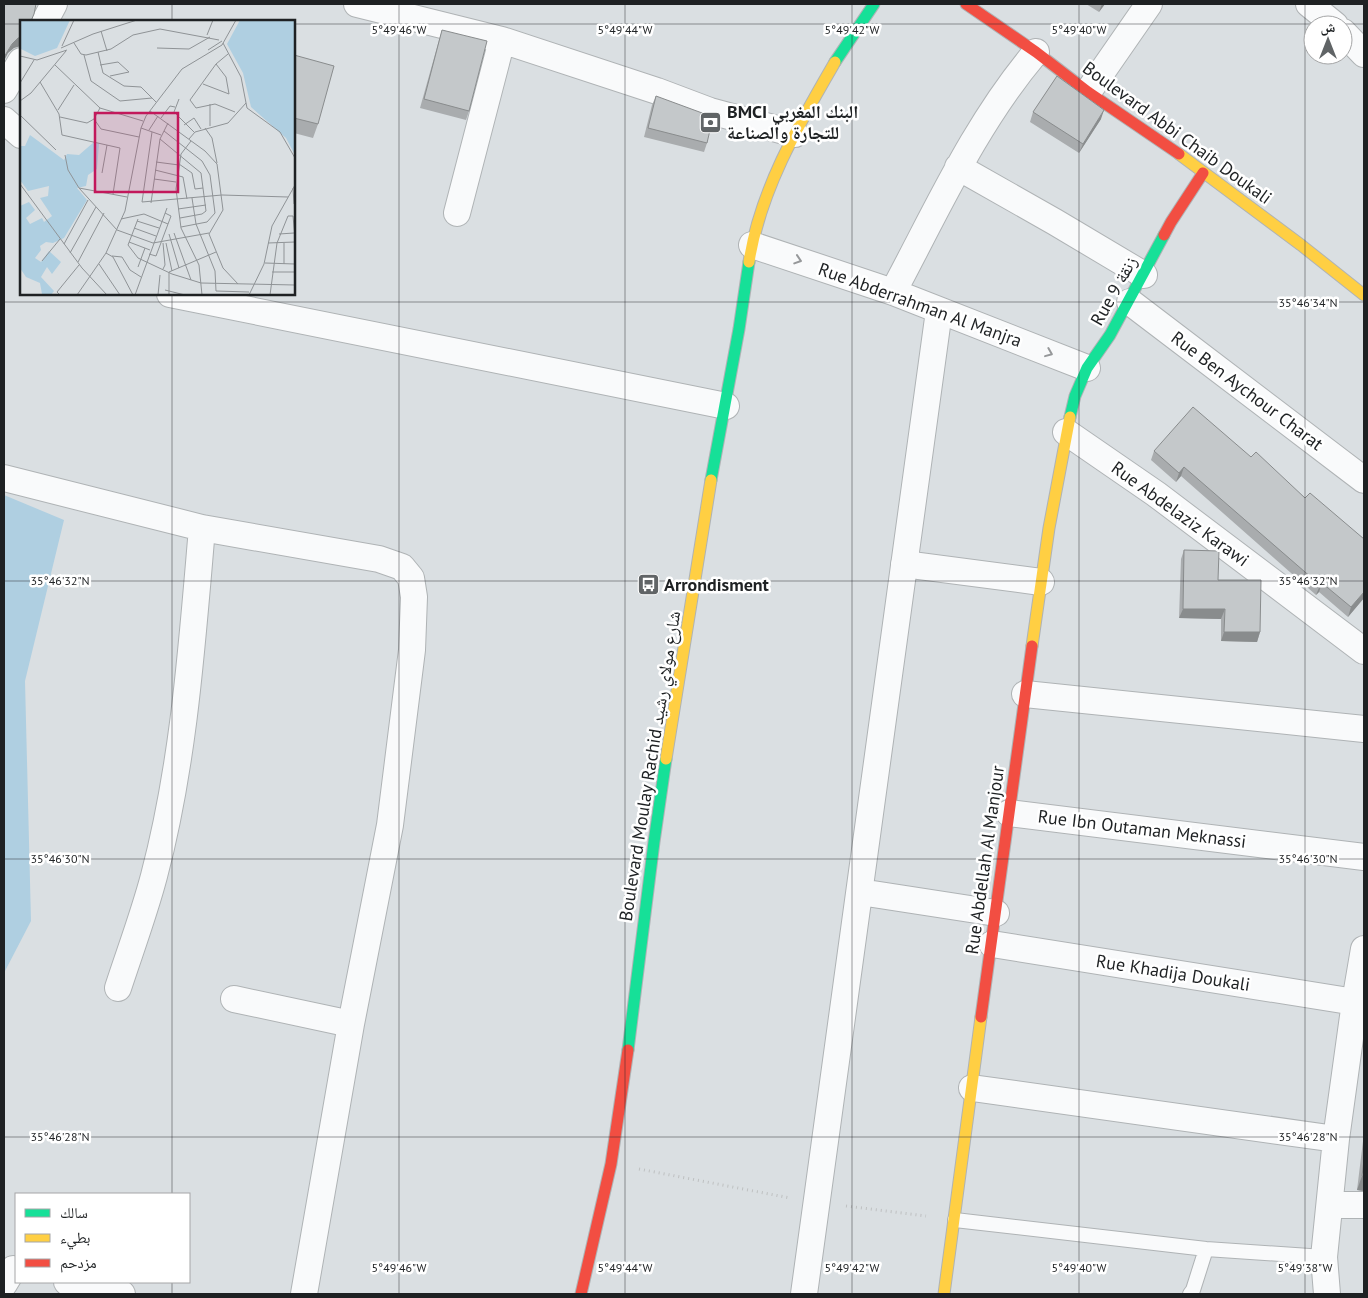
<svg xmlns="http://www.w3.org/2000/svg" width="1368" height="1298" viewBox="0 0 1368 1298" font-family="'PT Sans','Noto Naskh Arabic',sans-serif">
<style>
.green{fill:#afcfe1}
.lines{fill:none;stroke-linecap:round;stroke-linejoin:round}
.lane-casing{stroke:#afb3b5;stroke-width:16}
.street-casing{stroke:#afb3b5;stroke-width:28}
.fast-casing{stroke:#afb3b5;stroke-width:13}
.slow-casing{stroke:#afb3b5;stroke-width:13}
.jam-casing{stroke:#afb3b5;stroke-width:13}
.path{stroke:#bec0c1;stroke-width:3;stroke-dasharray:1 4;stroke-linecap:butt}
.lane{stroke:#f9fafb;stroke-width:14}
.street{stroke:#f9fafb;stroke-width:26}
.fast{stroke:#16e098;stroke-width:11}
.slow{stroke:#ffcf43;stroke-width:11}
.jam{stroke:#f24e42;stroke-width:11}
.wall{fill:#a9acae}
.shaded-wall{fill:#898c8d}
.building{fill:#c4c8ca;stroke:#898c8d}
.oneway{stroke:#96989a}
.ticks{fill:none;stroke:#1e2123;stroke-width:1;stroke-opacity:0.45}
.labels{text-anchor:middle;stroke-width:5;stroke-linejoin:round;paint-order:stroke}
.poi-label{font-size:18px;font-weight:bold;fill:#1e2123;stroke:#fff;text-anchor:start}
.street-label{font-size:18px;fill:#1e2123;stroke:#fff}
.inset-road{fill:none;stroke:#8f9396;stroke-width:1}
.view{fill:#c2185b;fill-opacity:0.15;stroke:#c2185b;stroke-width:2.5}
.inset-edge{fill:none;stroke:#1e2123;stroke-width:2.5}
.ticks-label{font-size:12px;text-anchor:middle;fill:#1e2123;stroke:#fff;stroke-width:5;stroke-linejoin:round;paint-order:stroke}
</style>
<rect width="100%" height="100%" fill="#dadfe2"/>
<path class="green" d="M4 495 64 520 25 681 31 921 4 973Z"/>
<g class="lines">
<defs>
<path id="lane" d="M955 1220 1206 1249 1324 1257
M1190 1294 1193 1290 1206 1249"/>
<path id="street" d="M357 4 502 40 657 91 710 111 795 134
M1309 4 1335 25
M45 21 54 4
M1343 32 1364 54
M4 90 21 61
M1088 92 1149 4
M4 120 21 135
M958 167 1055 222 1144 275
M457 213 502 40
M752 245 893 292 1087 368
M893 292C937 210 975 124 1036 52
M170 294 726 406
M1130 302 1364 480
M1066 432 1156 494 1364 651
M4 478 202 528 379 559 402 567 411 578 414 597 412 650 390 825 351 1024 304 1294
M904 564 1041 582
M1025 694 1364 729
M1009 813 1364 857
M860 892 996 913
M992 944 1355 1002 1364 1007
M118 988C130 951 144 914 154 876 184 763 192 644 202 528
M234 999 351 1024
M972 1088 1336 1139
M1330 1205H1364
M67 1282 122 1294
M4 1284 13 1269
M804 1294 939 311
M1327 1294 1324 1257 1336 1139 1355 1002 1364 949"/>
<path id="fast" d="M835 62 874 4
M1070 417 1075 396 1087 368 1110 335 1164 235
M711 480 739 329 749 262
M628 1050 654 842 666 759"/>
<path id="slow" d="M1179 154 1301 245 1364 295
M749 262C760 190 799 124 835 62
M1032 646 1049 528 1070 417
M666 759 711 480
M944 1294 981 1017"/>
<path id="jam" d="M966 4 1036 52 1088 92 1179 154
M1164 235 1171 222 1203 173
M981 1017 1032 646
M581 1294 611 1164 628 1050"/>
</defs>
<use href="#lane" class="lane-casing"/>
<use href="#street" class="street-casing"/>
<use href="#fast" class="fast-casing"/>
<use href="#slow" class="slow-casing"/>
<use href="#jam" class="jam-casing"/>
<path class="path" d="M639 1169 790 1198
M846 1206 926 1216"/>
<use href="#lane" class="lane"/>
<use href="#street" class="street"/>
<use href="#fast" class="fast"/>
<use href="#slow" class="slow"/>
<use href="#jam" class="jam"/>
</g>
<path class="wall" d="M1086 4H1105L1099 12Z
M442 30 469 111 466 120 420 108 439 40Z
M294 55 318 124 313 138 294 133Z
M656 96 707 143 704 152 644 137 652 105Z
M1033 112 1101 119 1079 153 1030 122Z
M1154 451 1251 457 1305 498 1364 539V598L1348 617 1319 592 1316 595 1181 476 1176 482 1151 460Z
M1184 550 1218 580 1260 632 1257 642 1221 641V619L1179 618 1181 559Z
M1364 1133V1191L1357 1190Z"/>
<path class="shaded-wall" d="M1102 4H1105L1099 12Z
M21 37V46L14 48 8 53 4 61V57L12 44 18 38Z
M1104 110 1101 119 1079 153 1083 144Z
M1184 467 1181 476 1176 482 1179 473Z
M1322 583 1319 592 1316 595 1320 585Z
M1364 592V598L1348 617 1351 607Z
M1183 609H1225L1221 619 1179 618Z
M1224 632H1260L1257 642 1221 641Z
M1362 1176H1364V1191L1357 1190Z"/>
<path class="building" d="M4 4H36L34 14 31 21H21V37L18 38 12 44 4 57Z
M442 30 487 41 469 111 424 99Z
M294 55 334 66 318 124 294 118Z
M1057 76 1104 110 1083 144 1033 112Z
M656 96 713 117 707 143 648 128Z
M1193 407 1251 457 1256 452 1305 498 1310 493 1364 539V592L1351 607 1322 583 1320 585 1184 467 1179 473 1154 451Z
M1184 550 1219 551 1218 580H1261L1260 632H1224L1225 609H1183Z
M1364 1160V1176H1362Z"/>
<defs><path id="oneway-chevron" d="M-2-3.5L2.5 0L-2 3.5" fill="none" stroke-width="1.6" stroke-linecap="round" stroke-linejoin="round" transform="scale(1.25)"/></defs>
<g class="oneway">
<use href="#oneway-chevron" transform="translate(798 260) rotate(18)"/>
<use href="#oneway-chevron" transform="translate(1049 353) rotate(22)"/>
</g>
<path class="ticks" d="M172 4V21M399 4V1294M625 4V1294M852 4V1294M1079 4V1294M1305 4V1294M4 24H21M294 24H1364M172 294V1194M4 302H1364M4 581H1364M4 859H1364M4 1137H1364M172 1282V1294"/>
<defs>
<symbol id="bank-square" viewBox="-11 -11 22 22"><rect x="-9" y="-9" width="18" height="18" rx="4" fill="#606466" stroke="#fff"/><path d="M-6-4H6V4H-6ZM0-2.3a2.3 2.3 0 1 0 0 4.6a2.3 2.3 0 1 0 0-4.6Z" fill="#fff"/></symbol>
<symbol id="bus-square" viewBox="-11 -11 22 22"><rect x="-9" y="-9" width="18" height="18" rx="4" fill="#606466" stroke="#fff"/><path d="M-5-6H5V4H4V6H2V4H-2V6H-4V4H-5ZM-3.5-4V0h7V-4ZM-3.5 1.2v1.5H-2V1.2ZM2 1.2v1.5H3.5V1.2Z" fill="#fff"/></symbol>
</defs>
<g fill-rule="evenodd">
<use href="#bank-square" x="698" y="110" width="25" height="25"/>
<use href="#bus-square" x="636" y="572" width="25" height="25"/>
</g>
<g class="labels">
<g class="poi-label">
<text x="727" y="118">BMCI البنك المغربي<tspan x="727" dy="21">للتجارة والصناعة</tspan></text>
<text x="664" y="591">Arrondisment</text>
</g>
<g class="street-label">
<text transform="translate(1177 133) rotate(36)" y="6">Boulevard Abbi Chaib Doukali</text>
<text transform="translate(1114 291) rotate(-61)" y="6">Rue 9 زنقة</text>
<text transform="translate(920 305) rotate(20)" y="6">Rue Abderrahman Al Manjra</text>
<text transform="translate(1247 391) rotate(37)" y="6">Rue Ben Aychour Charat</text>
<text transform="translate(1180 514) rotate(36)" y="6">Rue Abdelaziz Karawi</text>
<text transform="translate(650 766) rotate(-81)" y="6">Boulevard Moulay Rachid شارع مولاي رشيد</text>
<text transform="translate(1142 829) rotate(7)" y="6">Rue Ibn Outaman Meknassi</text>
<text transform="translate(985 860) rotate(-82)" y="6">Rue Abdellah Al Manjour</text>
<text transform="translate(1173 973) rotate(9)" y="6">Rue Khadija Doukali</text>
</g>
</g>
<g transform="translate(20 20)">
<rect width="275" height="275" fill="#dadfe2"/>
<path d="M0 0H50L37 28 15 36 1 29ZM220 0H275V135L266 118 231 87 223 53 207 24ZM10 115 44 140 47 134 59 135 74 122 79 124 77 149 68 155 66 166 57 168 67 180 44 218 33 223 26 222 20 226 21 230 15 238 21 242 29 231 41 242 32 254 27 247 21 257 34 271 31 275 22 274 20 263 6 257 0 248V186L9 182 15 190 6 198 10 204 22 198 24 202 32 196 20 178 28 176 29 166 8 171 0 160V126H5Z" fill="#afcfe1"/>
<path class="inset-road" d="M81 11 87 31M187 15 193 0M54 23 61 34 66 35 91 29 113 15 140 9 199 20M203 23 221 57 227 88 260 112 275 138M42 26 54 0M41 28 73 14 117 0M137 28 169 29 190 17M188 30 202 21M78 32 83 53 104 66 121 67 136 82M208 34 196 44 170 80 176 88 195 84 215 92M64 35 71 61 100 81 132 78M0 36 17 40 47 30M35 45 80 88 123 101M80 45 98 42 109 52 90 56M20 62 39 94 42 115 100 128 93 174M0 63 14 40M183 64 209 74 206 57 196 44M159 79 154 92 174 112M0 81 11 73 46 31M190 84V106M38 90 54 65M130 91 185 131 197 144 203 190 189 214 203 248 218 264M0 95 36 130M40 97 67 103 74 99 80 88M141 98 150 86 155 87M74 99 81 109 119 117M164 105 174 98 181 109M121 108 141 115M185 108 192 118 197 143M129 110 138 96M144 111 182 141 190 155 195 193 187 202 161 207M132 112 122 182 202 175 268 177M140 119 181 153 186 191 182 194 160 198M169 119 175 112 208 103 226 83M171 121 161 134 156 169 161 208 179 245 182 275M45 135 48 150 59 168M136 142 159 145M159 144 172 153 175 169 183 168M135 150 163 157 167 179M82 153 87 125M134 159 156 162M0 164 62 248 87 275M273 168 274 184M107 177 59 168 97 210 133 223 189 213M172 178 176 204 195 251 196 271 229 272M131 183 140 119 148 103M158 189 186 185M101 199 124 194 148 204M118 199 108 225 118 238 152 254 181 263 275 265M117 201 139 208M114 208 136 216M154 213 171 260M149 214 159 248M259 214 274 213M109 222 130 230M146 223 152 251M248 223 275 222M44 224 68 180M50 233 76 187M86 233 93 237 113 275M129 234 136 236 151 196 145 193M92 236 102 237 110 250 121 257M22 241 40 219M58 242 84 193M245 243 275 244M79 244 100 275M264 244V223M118 247 125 228M143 249 145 245 143 223M252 252H275M145 270 165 275M40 275 37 272 59 245M57 275 86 233 105 191 121 108 126 96 162 49 202 25 216 0M115 275 147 188M138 275 140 255M149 275V252L196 232M229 275 244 244 252 206 275 165M250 275 257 223 268 196H273L275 217"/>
<path class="view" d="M75 93H158V172H75Z"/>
<rect width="275" height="275" class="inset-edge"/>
</g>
<g class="ticks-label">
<text x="399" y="34">5°49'46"W</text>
<text x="625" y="34">5°49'44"W</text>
<text x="852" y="34">5°49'42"W</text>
<text x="1079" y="34">5°49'40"W</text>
<text x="1308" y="307">35°46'34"N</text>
<text x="60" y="585">35°46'32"N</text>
<text x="1308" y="585">35°46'32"N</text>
<text x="60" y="863">35°46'30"N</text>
<text x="1308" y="863">35°46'30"N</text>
<text x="60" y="1141">35°46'28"N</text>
<text x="1308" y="1141">35°46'28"N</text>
<text x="399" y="1272">5°49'46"W</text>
<text x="625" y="1272">5°49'44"W</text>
<text x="852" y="1272">5°49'42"W</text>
<text x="1079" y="1272">5°49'40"W</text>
<text x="1305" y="1272">5°49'38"W</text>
</g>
<rect width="1368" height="1298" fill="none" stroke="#1e2123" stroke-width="10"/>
<rect x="15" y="1193" width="175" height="90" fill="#ffffff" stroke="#a5a6a7"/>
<rect x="25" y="1209" width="25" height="8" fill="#16e098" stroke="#a5a6a7"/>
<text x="60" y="1218" font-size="15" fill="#1e2123">سالك</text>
<rect x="25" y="1234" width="25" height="8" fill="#ffcf43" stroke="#a5a6a7"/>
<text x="60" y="1243" font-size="15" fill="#1e2123">بطيء</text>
<rect x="25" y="1259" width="25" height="8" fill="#f24e42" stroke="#a5a6a7"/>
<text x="60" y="1268" font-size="15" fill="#1e2123">مزدحم</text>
<g transform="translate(1328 40)"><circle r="24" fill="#ffffff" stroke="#a5a6a7"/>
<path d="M0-4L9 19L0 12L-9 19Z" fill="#606466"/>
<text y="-8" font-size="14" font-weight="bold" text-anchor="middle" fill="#1e2123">ش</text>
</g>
</svg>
